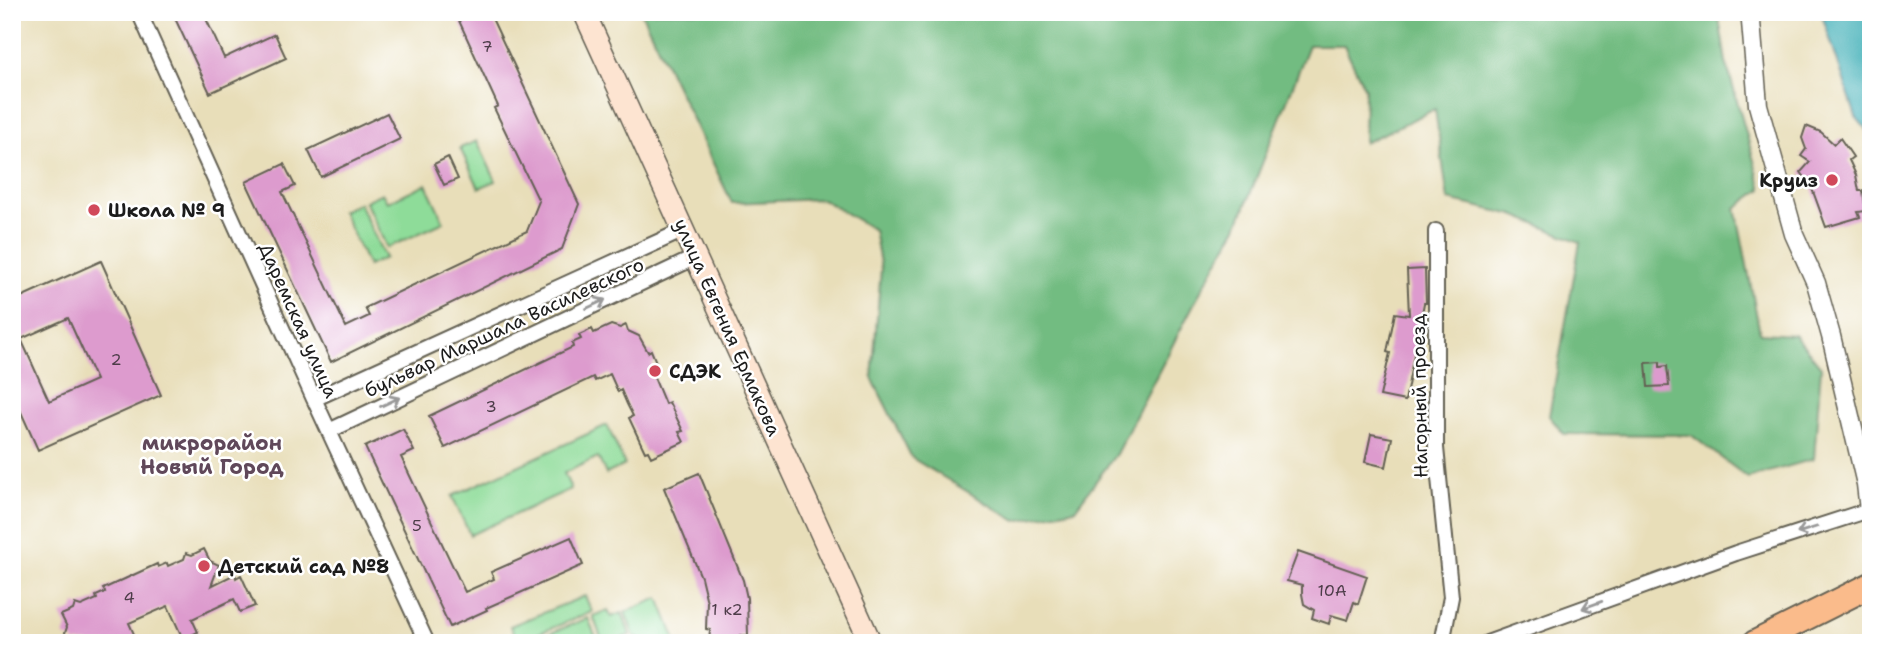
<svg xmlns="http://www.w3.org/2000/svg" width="1883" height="655" viewBox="0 0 1883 655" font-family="'Shantell Sans',sans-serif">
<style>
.green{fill:#8edc99;stroke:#557c5a;stroke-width:2}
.forest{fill:#72bc81;stroke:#476c4e;stroke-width:2}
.water{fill:#3caeb6;stroke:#2c6569;stroke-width:2}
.building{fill:#dd9bce;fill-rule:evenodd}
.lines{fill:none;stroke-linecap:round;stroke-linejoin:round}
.minor-casing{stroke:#636053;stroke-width:18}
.tertiary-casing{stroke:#636053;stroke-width:21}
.secondary-casing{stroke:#636053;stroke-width:24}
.trunk-casing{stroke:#636053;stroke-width:28}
.minor{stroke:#fff;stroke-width:14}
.tertiary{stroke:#fff;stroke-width:18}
.secondary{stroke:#fde4d1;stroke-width:21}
.trunk{stroke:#fabb8b;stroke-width:24}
.oneway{stroke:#999}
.poi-dot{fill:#d1495b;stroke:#fff;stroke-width:2.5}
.labels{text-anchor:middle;stroke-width:5;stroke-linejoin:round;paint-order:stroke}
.number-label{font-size:16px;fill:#4c3c48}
.poi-label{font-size:19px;font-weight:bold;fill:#1c1c1c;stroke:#fff;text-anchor:start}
.street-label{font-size:19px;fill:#1c1c1c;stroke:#fff}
.neighbourhood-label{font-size:21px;font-weight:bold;fill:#60485a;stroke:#fff}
</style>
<rect width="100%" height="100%" fill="#fff"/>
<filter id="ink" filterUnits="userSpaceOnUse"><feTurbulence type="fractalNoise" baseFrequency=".0143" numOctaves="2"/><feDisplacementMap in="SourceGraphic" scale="14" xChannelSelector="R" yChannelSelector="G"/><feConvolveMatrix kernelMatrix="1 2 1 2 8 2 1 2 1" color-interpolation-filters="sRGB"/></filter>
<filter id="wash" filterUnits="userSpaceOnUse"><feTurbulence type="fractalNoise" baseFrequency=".00686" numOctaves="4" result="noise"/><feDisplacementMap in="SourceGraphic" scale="28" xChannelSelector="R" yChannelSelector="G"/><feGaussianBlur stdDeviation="1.57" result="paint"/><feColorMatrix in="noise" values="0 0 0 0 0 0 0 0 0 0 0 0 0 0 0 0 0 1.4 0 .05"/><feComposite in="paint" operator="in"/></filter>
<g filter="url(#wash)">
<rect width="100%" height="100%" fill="#e8deb9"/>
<path class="green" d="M477 141 496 181 479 188 460 148Z
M426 184 444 222 387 248 365 201 382 193 387 202Z
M359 203 385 258 368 266 342 211Z
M607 425 625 465 606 474 598 457 564 473 571 489 470 535 452 496Z
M585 596 592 612 517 642 510 626Z
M659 598 677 643H649L634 636 625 612Z
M608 610 611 617 622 613 630 635 611 643H603L593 616Z
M588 618 598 643H526Z"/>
<path class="forest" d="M641 12H1718L1726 62 1762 189 1736 208 1760 333 1795 335 1821 367 1814 459 1748 478 1691 435 1564 434 1549 416 1580 242 1514 215 1448 200 1435 109 1364 143 1365 89 1344 45H1309L1237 227 1197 298 1116 454 1075 509 1016 521 912 458 872 378 881 269 874 230 822 199 732 203Z"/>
<path class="water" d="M1821 12H1871V135L1856 117Z"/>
<g id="blocks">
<path class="building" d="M172 12H203L224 58 275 34 286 58 210 93Z
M455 12H489L579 204 562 249 331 362 246 182 284 164 295 186 282 192 346 327 369 316 365 308 527 231 539 201 494 108 498 106Z
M387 113 400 139 321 177 308 150Z
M1806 126 1821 132 1834 144 1840 138 1853 157 1849 160 1856 175 1859 191H1863L1866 211 1858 212 1860 217 1826 227 1811 186 1801 172 1810 162 1801 156 1806 149 1802 138Z
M448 157 458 179 444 185 434 164Z
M101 261 161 395 38 450 12 392V301ZM68 318 96 380 49 401 21 339Z
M1425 269 1426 303H1424L1405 401 1380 396 1390 353 1387 352 1395 313 1409 315 1407 270Z
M611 325 620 328 626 325 628 331 639 336 648 352 651 350 656 362 652 364 657 373 653 375 665 404 669 402 683 431 679 432 684 442 651 457 648 451 645 452 629 418 633 416 627 404 621 390 618 392 610 374 595 381 593 377 445 448 429 416 573 347 572 343 581 339 579 335 592 329 594 333Z
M1660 362V367L1667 366 1669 386 1648 387 1646 363Z
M403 429 414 451 401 457 465 592 494 579 491 572 571 537 583 565 486 608 487 610 450 627 365 447Z
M1371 434 1392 438 1386 467 1365 462Z
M699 473 743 580 747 598 748 636 740 635 739 643H709L710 630 706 629 707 602 701 577 664 488Z
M204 549 210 561 219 565 211 586 235 574 236 578 241 575 255 606 240 612 234 599 192 619 198 632 183 639 168 606 129 623 138 643H74L73 640 64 636 67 627 61 615 73 610 75 604 81 606 97 599 96 596 105 592 103 589 157 564 158 567 167 563 168 566 184 559 186 553 192 555Z
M1298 552 1367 576 1358 604 1354 602 1348 620 1331 615 1329 624 1312 618 1314 610 1304 604 1302 594V585L1287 581Z"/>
</g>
</g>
<g filter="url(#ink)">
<use href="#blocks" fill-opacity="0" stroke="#636053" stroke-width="2"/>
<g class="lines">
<defs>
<path id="minor" d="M139 12 314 399 427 643
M1436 231V448L1451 597 1442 643
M314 399 684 230
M329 431 696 257
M1487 643 1736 553 1869 510 1871 513"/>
<path id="tertiary" d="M1749 12 1751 22 1758 105 1794 234 1816 283 1831 336 1866 484 1869 510"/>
<path id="secondary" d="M584 12 871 643"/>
<path id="trunk" d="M1755 643 1871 585"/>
</defs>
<use href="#minor" class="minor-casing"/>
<use href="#tertiary" class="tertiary-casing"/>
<use href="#secondary" class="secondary-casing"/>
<use href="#trunk" class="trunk-casing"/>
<use href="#minor" class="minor"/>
<use href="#tertiary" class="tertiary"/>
<use href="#secondary" class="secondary"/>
<use href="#trunk" class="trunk"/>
</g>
<defs><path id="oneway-shaft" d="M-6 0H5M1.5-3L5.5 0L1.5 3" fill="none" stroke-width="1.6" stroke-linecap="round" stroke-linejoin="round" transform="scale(1.75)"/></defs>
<g class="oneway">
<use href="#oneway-shaft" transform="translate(596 304) rotate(-25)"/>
<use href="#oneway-shaft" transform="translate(390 402) rotate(-25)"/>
<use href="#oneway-shaft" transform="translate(1807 530) rotate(162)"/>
<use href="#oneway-shaft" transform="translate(1592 605) rotate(160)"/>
</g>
</g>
<g class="poi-dot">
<circle cx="1832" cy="180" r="7"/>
<circle cx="94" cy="210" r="7"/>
<circle cx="655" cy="371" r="7"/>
<circle cx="204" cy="566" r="7"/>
</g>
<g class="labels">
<g class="number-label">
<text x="487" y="52">7</text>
<text x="116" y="365">2</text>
<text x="491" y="412">3</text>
<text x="417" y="531">5</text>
<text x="1332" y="596">10А</text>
<text x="129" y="603">4</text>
<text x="727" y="615">1 к2</text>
</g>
<g class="poi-label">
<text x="1818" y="187" text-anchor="end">Круиз</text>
<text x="108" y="217">Школа № 9</text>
<text x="669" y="378">СДЭК</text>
<text x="218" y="573">Детский сад №8</text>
</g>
<g class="street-label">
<text transform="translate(299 320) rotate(66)" y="7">Даремская улица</text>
<text transform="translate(504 327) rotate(-25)" y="7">бульвар Маршала Василевского</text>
<text transform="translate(728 327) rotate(66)" y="7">улица Евгения Ермакова</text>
<text transform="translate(1419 396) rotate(-91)" y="7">Нагорный проезд</text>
</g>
<g class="neighbourhood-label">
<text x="212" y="450">микрорайон<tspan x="212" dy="24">Новый Город</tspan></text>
</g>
</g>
<rect width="1883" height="655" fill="none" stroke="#fff" stroke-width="42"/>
</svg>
